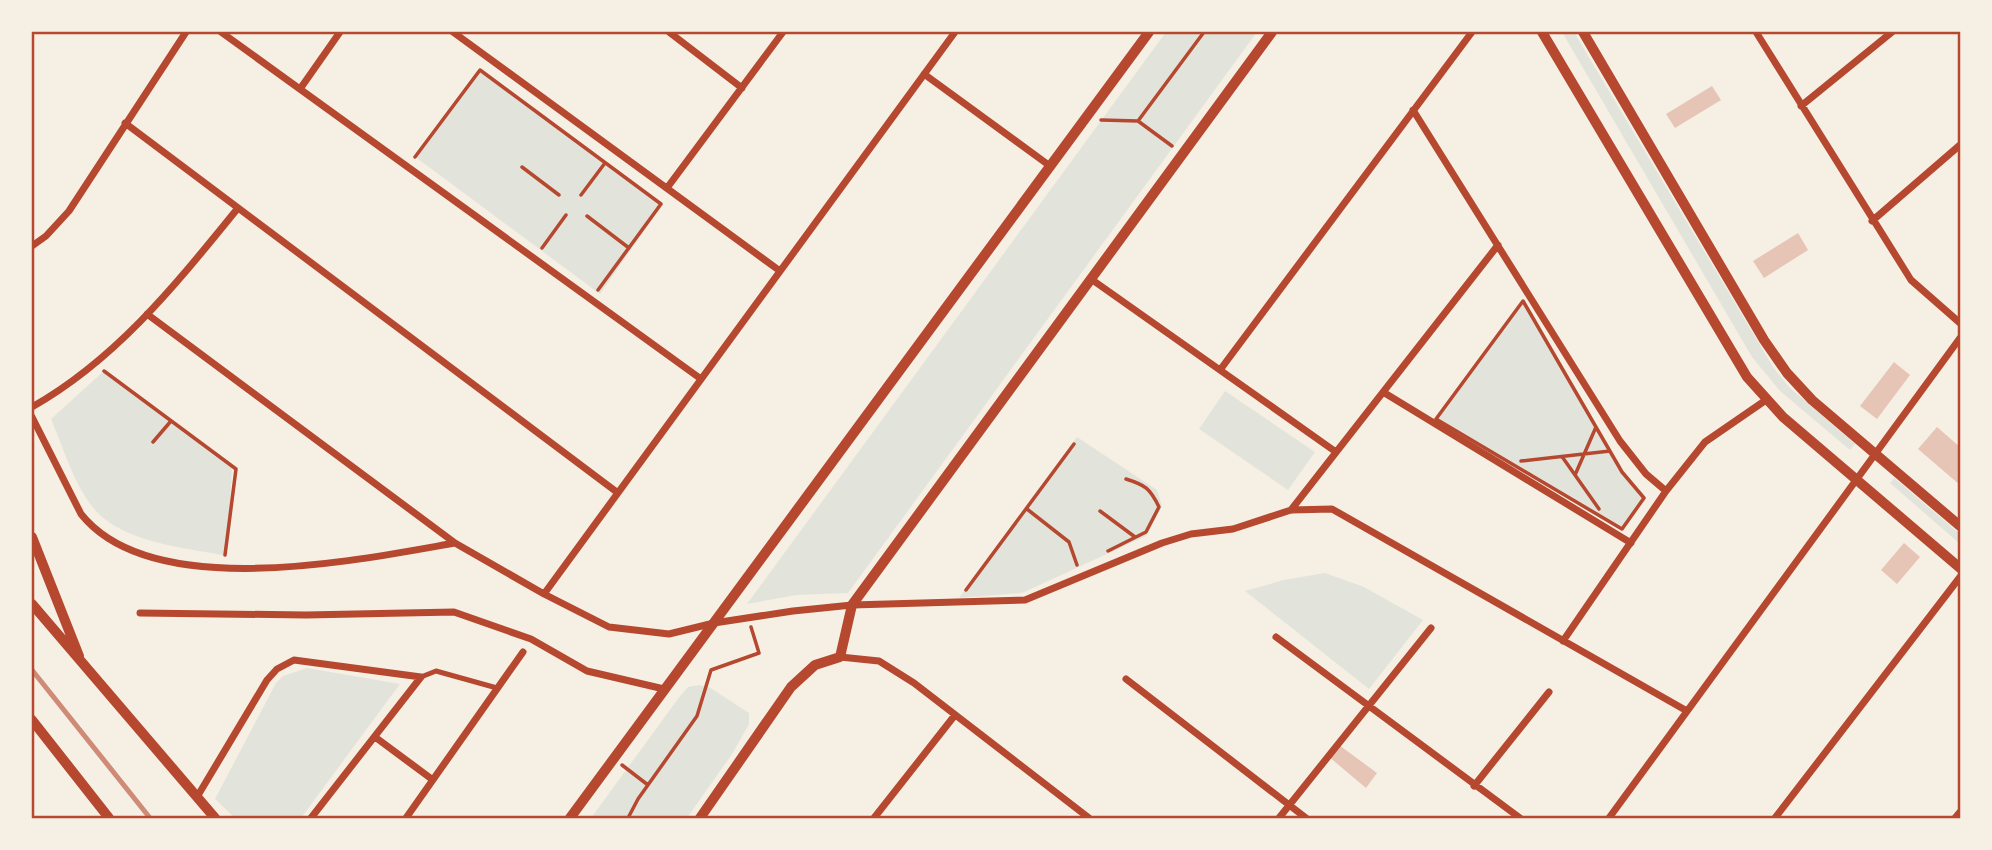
<svg xmlns="http://www.w3.org/2000/svg" width="1992" height="850" viewBox="0 0 1992 850" font-family="'Titillium Web',sans-serif">
<style>
.green{fill:#e2e4dc}
.building{fill:#e6c5b7}
.lines{fill:none;stroke-linecap:round;stroke-linejoin:round}
.path{stroke:#b5482f;stroke-width:3.5}
.pedestrian{stroke:#b5482f;stroke-width:5}
.minor{stroke:#b5482f;stroke-width:7}
.tertiary{stroke:#b5482f;stroke-width:10}
.secondary{stroke:#b5482f;stroke-width:10}
.rail{stroke:#cf8b77;stroke-width:5}
.neatline{fill:none;stroke:#b5482f;stroke-width:2.5}
</style>
<rect width="100%" height="100%" fill="#f6efe4"/>
<path class="green" d="M1166 32H1257L848 593 796 595 747 604Z
M1562 32H1574L1773 367 1789 387 1855 444 1850 450 1780 391 1752 357Z
M480 69 663 204 600 294 414 156Z
M1524 299 1623 471 1645 498 1623 531 1435 419Z
M105 370 232 468 227 556C187 548 125 543 96 511 74 486 64 449 51 419Z
M1225 391 1315 452 1288 490 1199 429Z
M1077 437 1157 490 1162 506 1146 536 1022 593 959 598Z
M1894 478 1960 534V544L1890 483Z
M1325 573 1364 587 1423 620 1369 689 1245 591 1284 580Z
M307 668 400 684 301 818H235L215 799 276 683 283 676Z
M699 685 709 687 749 713V724L732 754 687 818H591L680 696 688 687Z"/>
<path class="building" d="M1712 86 1721 100 1675 128 1666 114Z
M1798 233 1808 250 1764 278 1753 261Z
M1894 362 1910 375 1877 419 1860 406Z
M1937 427 1960 447V485L1918 449Z
M1904 543 1920 557 1897 584 1881 570Z
M1339 745 1377 773 1366 788 1328 756Z"/>
<g class="lines">
<path class="path" d="M1101 120 1138 121 1172 146
M1138 121 1204 32
M415 157 480 70 661 204 598 290
M522 167 559 195
M581 195 605 163
M587 216 629 248
M542 248 566 215
M1523 301 1622 472 1644 498 1622 529 1436 419Z
M104 371 236 469 225 555
M153 442 171 421
M1563 458 1599 509
M1521 461 1610 451
M1575 475 1596 427
M1027 509 1069 542 1077 565
M1100 511 1135 537
M1108 551 1146 532 1159 507C1150 488 1145 485 1126 479
M966 590 1074 444
M622 765 648 785
M628 818 638 799 697 716 711 670 759 653 751 627"/>
<path class="pedestrian" d="M421 677 436 671 497 688"/>
<path class="minor" d="M221 32 701 379
M453 32 780 271
M669 32 742 88
M1756 32 1911 280 1960 323
M924 74 1050 166
M300 89 340 32
M1801 106 1892 32
M1413 110 1620 441 1646 474 1666 491
M125 123 618 493
M667 188 783 32
M1872 221 1960 145
M32 246 46 236 69 211 186 32
M1091 279 1336 452
M147 314 455 543 544 594 609 627 669 634 714 623 793 611 852 605 1025 600 1162 543 1191 534 1233 529 1291 510 1332 509 1687 711
M1220 370 1472 32
M1383 392 1631 543
M32 407C117 359 177 283 238 208
M32 417 81 514C152 603 358 560 455 543
M1291 510 1498 245
M544 594 955 32
M140 613 306 615 454 612 531 639 587 671 664 689
M1276 637 1520 818
M1563 641 1666 491 1705 442 1766 400
M840 657 879 661 914 683 1089 818
M1126 679 1306 818
M375 737 433 780
M1474 786 1549 692
M197 797 267 680 277 669 294 660 421 677 311 818
M406 818 523 652
M874 818 955 715
M1279 818 1431 628
M1609 818 1960 338
M1775 818 1960 577
M1955 818 1960 812"/>
<path class="tertiary" d="M32 537 79 656
M32 604 215 818
M32 720 109 818
M570 818 1149 32
M700 818 791 687 815 665 840 657 852 605 1272 32"/>
<path class="secondary" d="M1542 32 1747 377 1783 417 1960 568
M1583 32 1764 340 1787 373 1812 400 1960 526"/>
<path class="rail" d="M32 670 150 818"/>
</g>
<rect width="1992" height="850" fill="none" stroke="#f6efe4" stroke-width="66"/>
<rect x="33" y="33" width="1926" height="784" class="neatline"/>
</svg>
